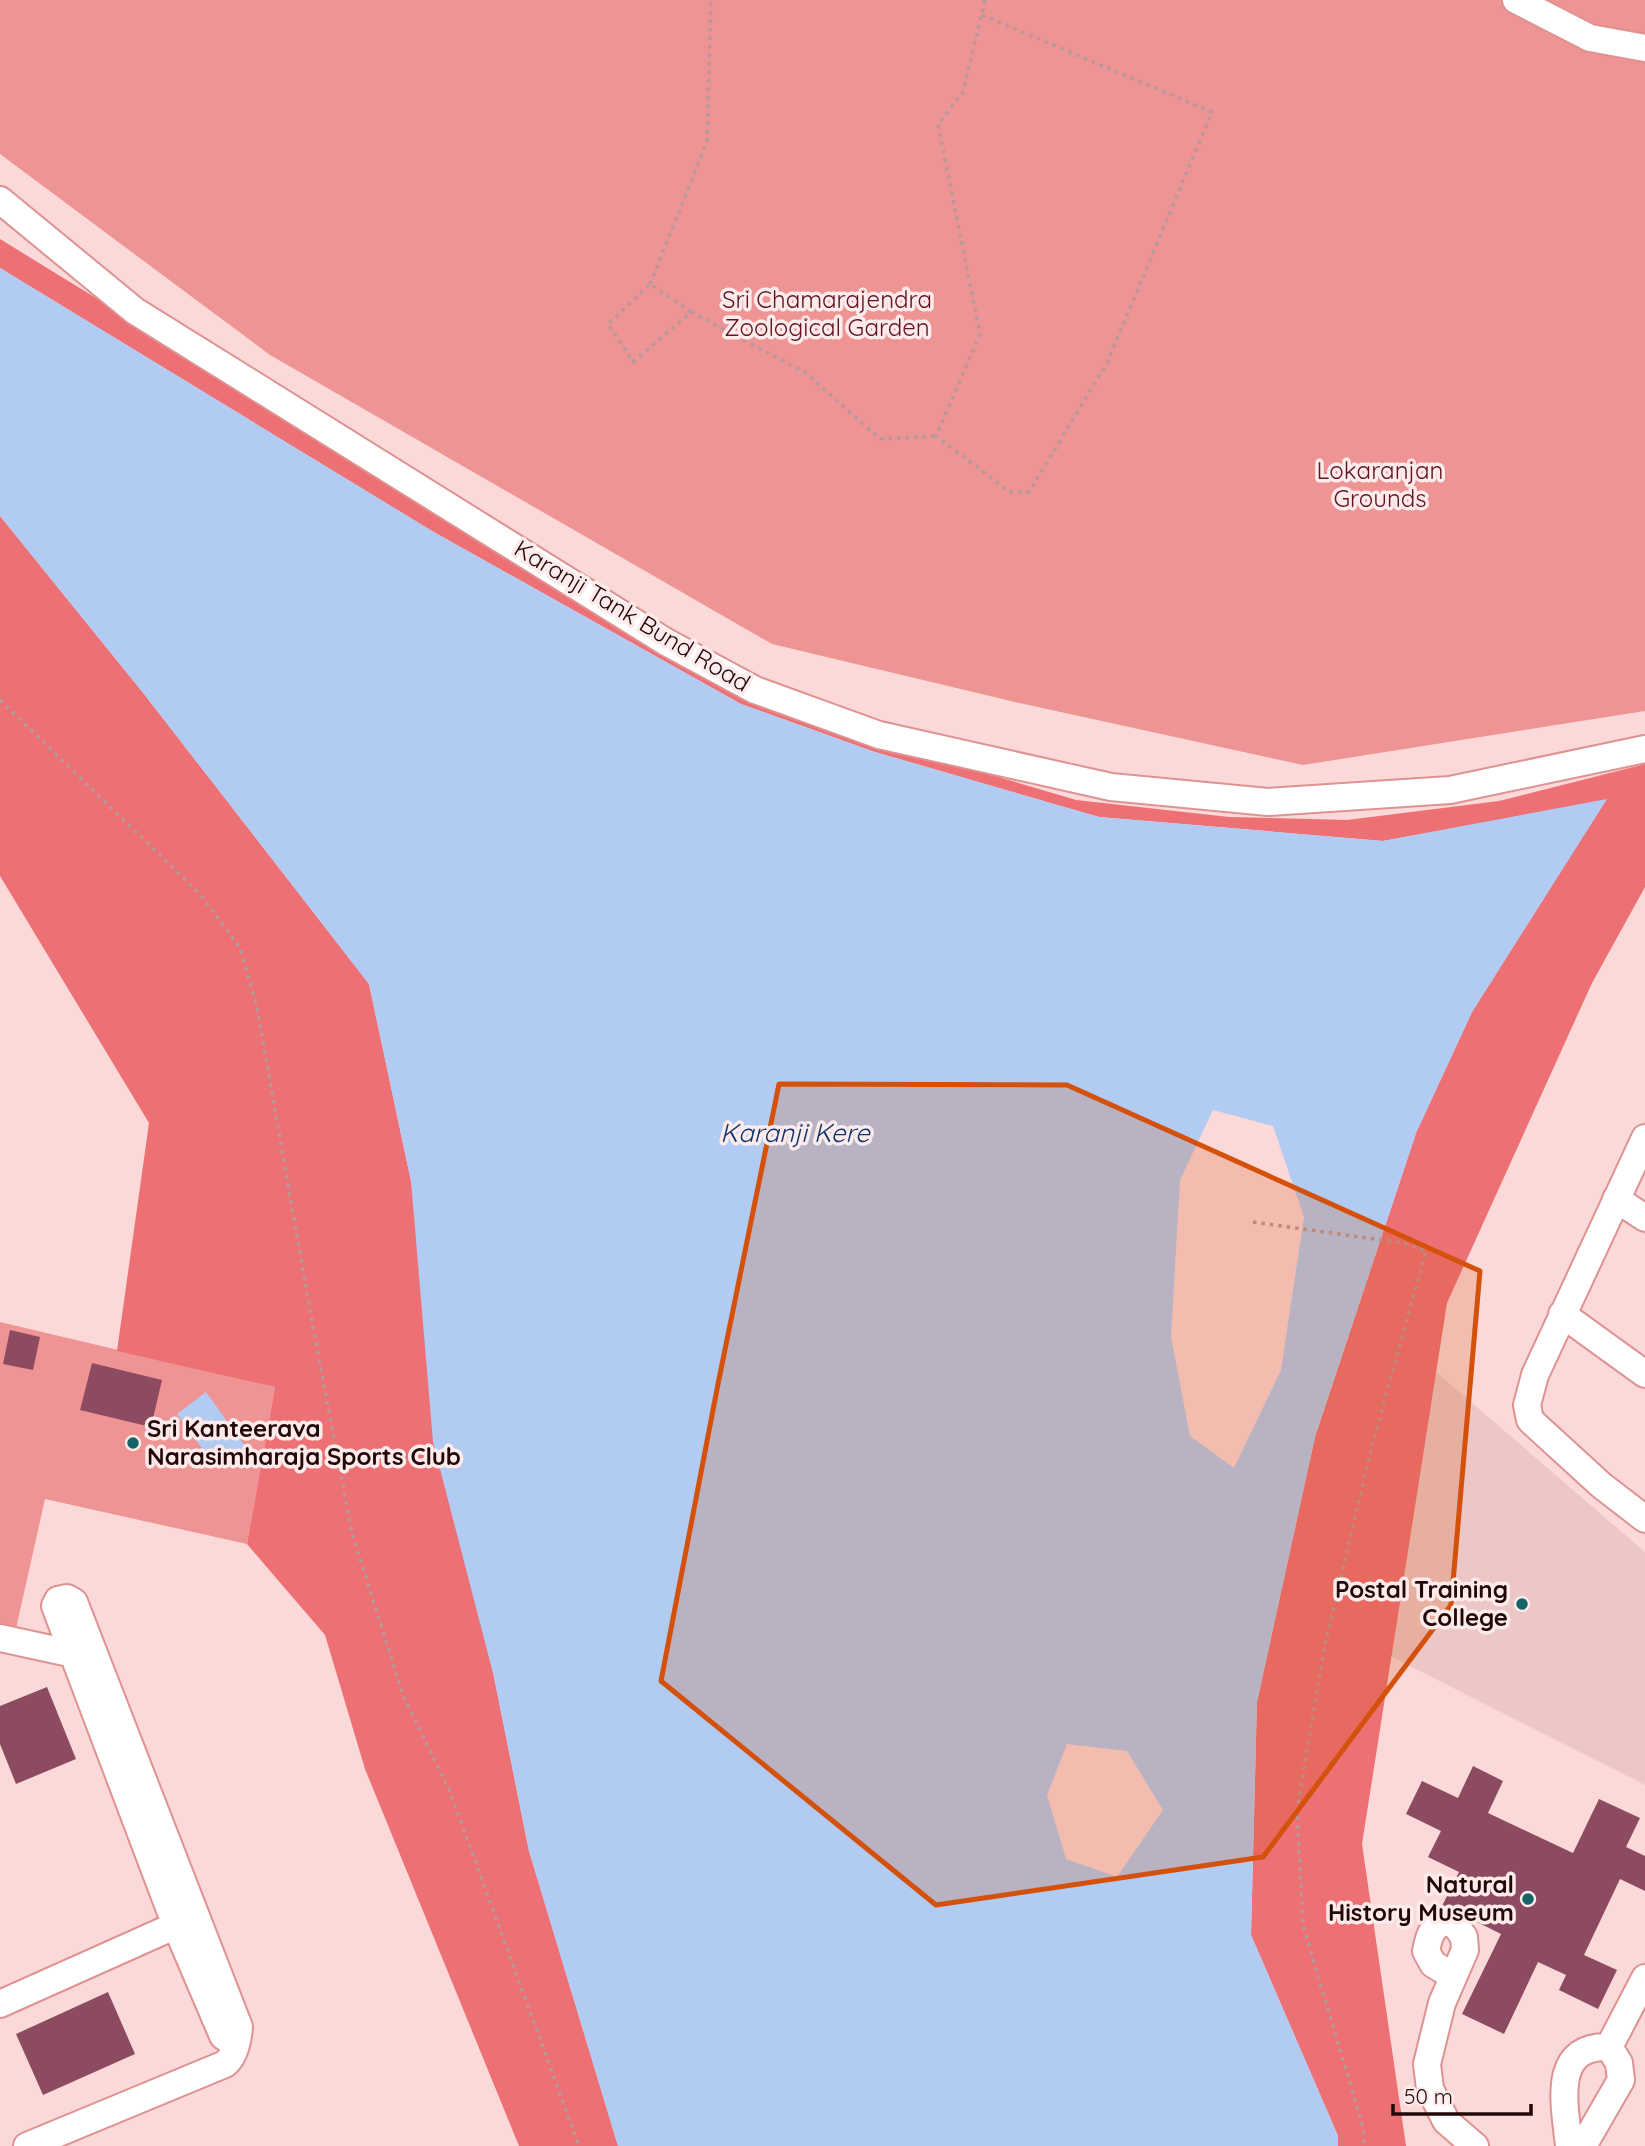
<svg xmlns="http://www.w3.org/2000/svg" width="1645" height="2146" viewBox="0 0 1645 2146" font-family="Quicksand,sans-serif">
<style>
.built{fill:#ecc7c6}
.green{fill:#ee9494}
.forest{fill:#ed7075}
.water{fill:#b2cbf2;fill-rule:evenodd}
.building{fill:#8d4b62}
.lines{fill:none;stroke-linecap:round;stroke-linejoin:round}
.minor-casing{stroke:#de9292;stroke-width:30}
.path{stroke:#b89999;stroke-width:3.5;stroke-dasharray:3.5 5;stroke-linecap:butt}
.minor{stroke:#fff;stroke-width:26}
.marked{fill:#d4510c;fill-opacity:0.2;stroke:#d4510c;stroke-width:5;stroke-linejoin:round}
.poi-dot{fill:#146467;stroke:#fcebea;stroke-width:2.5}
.labels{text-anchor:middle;stroke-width:7;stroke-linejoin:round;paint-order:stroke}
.park-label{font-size:24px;fill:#62131d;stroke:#fcebea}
.street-label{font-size:24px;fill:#23080a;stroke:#fcebea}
.poi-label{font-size:24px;font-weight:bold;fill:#23080a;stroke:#fcebea;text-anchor:end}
.water-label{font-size:26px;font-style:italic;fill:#10356f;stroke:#fcebea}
</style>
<rect width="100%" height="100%" fill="#fad9d8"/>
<path class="built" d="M1436 1372 1645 1552V1785L1390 1656Z"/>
<path class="green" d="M0 0H1645V711L1303 765 1015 702 772 644 270 355 0 154Z
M0 1322 275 1387 247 1544 45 1499 15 1633 0 1629Z"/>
<path class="forest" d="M0 239 739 694 877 741 1076 800 1229 817 1347 820 1499 801 1645 764V887L1592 983 1447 1303 1362 1844 1406 2146H1338V2136L1251 1935 1257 1702 1315 1437 1416 1133 1472 1012 1606 800 1383 841 1099 817 875 752 741 704 432 531 0 268Z
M0 516 144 694 369 984 411 1181 494 1677 529 1851 618 2146H519L365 1769 325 1635 247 1544 275 1387 117 1351 149 1123 0 876Z"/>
<path class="water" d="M0 268 432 531 741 704 875 752 1099 817 1383 841 1607 799 1472 1012 1416 1133 1315 1437 1257 1702 1251 1935 1338 2136V2146H618L529 1851 494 1677 433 1442 411 1181 369 984 144 694 0 516ZM1213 1110 1273 1126 1304 1217 1281 1370 1234 1468 1190 1436 1171 1337 1180 1180ZM1067 1744 1127 1751 1163 1810 1117 1877 1066 1859 1047 1795Z
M206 1392 245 1446 216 1467 177 1414Z"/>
<path class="building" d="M10 1330 40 1337 33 1370 3 1364Z
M92 1363 162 1380 151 1427 80 1410Z
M47 1687 76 1759 16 1784 0 1744V1706Z
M1473 1766 1503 1781 1488 1813 1573 1853 1599 1799 1640 1818 1626 1847 1645 1856V1891L1620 1879 1584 1955 1617 1970 1598 2009 1559 1990 1566 1975 1538 1962 1504 2034 1462 2014 1501 1934 1471 1919 1453 1907 1442 1906 1459 1872 1428 1857 1441 1831 1406 1814 1422 1781 1458 1798Z
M108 1992 135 2054 43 2095 16 2034Z"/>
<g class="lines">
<defs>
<path id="minor" d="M1516 0 1590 38 1645 48
M0 200 135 311 666 642 755 690 879 735 1111 787 1268 802 1450 790 1645 749
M1645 1138 1535 1375 1527 1405 1530 1420 1601 1485 1645 1519
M1616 1199 1645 1218
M1562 1314 1645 1374
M0 1638 74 1654
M1453 1976 1433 1964 1426 1951C1429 1936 1431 1927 1446 1921L1456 1926 1464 1937 1465 1950 1442 2003 1427 2064 1430 2089 1446 2121 1475 2146
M0 2004 190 1919
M1609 2047 1645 1978
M27 2146 225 2064C235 2056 238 2039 239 2027L74 1602 67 1598 58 1600 55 1606 176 1926 223 2036 235 2044
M1569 2146C1565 2106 1550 2045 1609 2047
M1583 2146 1621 2080 1619 2063 1609 2047"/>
</defs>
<use href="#minor" class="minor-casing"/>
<path class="path" d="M982 15 1212 112 1107 363 1029 492H1010L936 436 980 334 938 124 963 92 985 0
M650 284 707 142 711 0
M691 312 650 284 608 324 633 362 691 312 806 373 880 439 936 436
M0 700 200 894 240 948 257 1007 313 1327 352 1533 403 1695 450 1792 579 2146
M1253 1222 1403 1243 1426 1251 1373 1442 1325 1644 1297 1810 1303 1925 1363 2127 1364 2146"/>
<use href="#minor" class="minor"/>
</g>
<path class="marked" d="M779 1084 1067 1085 1480 1271 1451 1605 1263 1857 936 1905 661 1681 718 1384Z"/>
<g class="poi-dot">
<circle cx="133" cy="1443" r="7"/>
<circle cx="1522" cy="1604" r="7"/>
<circle cx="1528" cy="1899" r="7"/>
</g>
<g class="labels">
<g class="park-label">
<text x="827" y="308">Sri Chamarajendra<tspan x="827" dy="28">Zoological Garden</tspan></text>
<text x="1380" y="479">Lokaranjan<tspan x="1380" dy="28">Grounds</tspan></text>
</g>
<g class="street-label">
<text transform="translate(632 616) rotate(31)" y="8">Karanji Tank Bund Road</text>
</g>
<g class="poi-label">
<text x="147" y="1437" text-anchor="start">Sri Kanteerava<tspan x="147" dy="28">Narasimharaja Sports Club</tspan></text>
<text x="1508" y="1598">Postal Training<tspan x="1508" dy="28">College</tspan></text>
<text x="1514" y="1893">Natural<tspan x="1514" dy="28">History Museum</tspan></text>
</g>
<g class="water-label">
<text x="795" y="1142">Karanji Kere</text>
</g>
</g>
<path d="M1393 2104v10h138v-10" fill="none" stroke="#23080a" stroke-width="3.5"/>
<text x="1404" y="2104" font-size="21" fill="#23080a" stroke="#fcebea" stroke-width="5" paint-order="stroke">50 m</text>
</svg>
